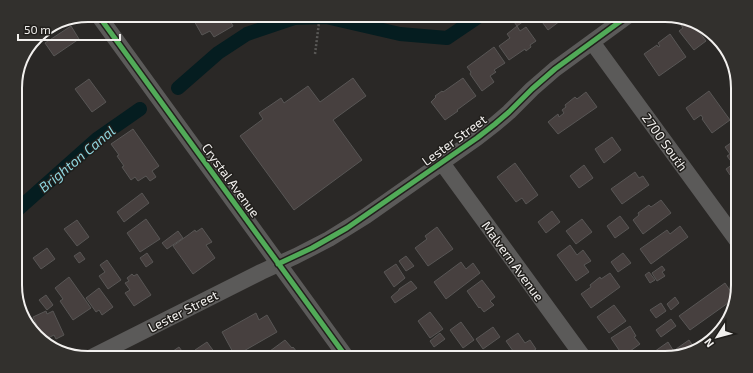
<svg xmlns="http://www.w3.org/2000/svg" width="753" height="373" viewBox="0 0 753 373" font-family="'Exo 2',sans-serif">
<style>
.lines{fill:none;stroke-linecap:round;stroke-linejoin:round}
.canal{stroke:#051d20;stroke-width:14}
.building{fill:#47403f;stroke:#585655}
.path{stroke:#595856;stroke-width:2.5;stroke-dasharray:2 2;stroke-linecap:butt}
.minor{stroke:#5b5a59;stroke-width:16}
.cycleway-casing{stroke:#211f1c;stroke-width:8}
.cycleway{stroke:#51ab58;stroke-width:5}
.labels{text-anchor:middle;stroke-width:3;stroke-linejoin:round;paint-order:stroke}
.street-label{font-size:13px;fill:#f2f0ee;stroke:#211f1c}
.water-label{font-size:14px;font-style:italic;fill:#8ed6df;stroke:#211f1c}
.rim{fill:none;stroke:#f2f0ee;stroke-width:2}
</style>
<rect width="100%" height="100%" fill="#2a2826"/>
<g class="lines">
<path class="canal" d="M178 88 218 53 247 34 294 18 326 17 400 34 447 38 481 15
M15 212 97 139 140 109"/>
</g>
<path class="building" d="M202 15H227L233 26 214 37 210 31 202 35 193 19Z
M509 15H526L528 18 517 26Z
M537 15H556L560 21 548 30Z
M687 20H689L690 22 691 21 706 41 694 50 679 31 683 28 681 25Z
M71 26 79 39 54 56 45 43Z
M517 26 520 31 526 27 536 41 530 45 531 47 526 51 525 49 509 60 499 46 510 38 507 34Z
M670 34 686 57 659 76 644 54 657 45 658 47 660 46 658 43Z
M494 47 505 63 494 70 496 72 490 76 494 82 482 91 470 74 471 72 467 67Z
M18 73 23 80 15 85V83Z
M353 78 366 96 333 120 362 160 294 210 240 136 263 119 259 113 281 98 284 103 308 86 320 102Z
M463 78 476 96 457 110 458 111 445 120 431 102 436 97 435 96 442 91 443 92Z
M89 79 106 102 92 112 75 89Z
M709 91 730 120 712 133 702 119 703 118 701 115 694 120 686 108Z
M586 92 597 107 558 134 548 122 558 114 559 117 564 113 562 110 566 107 565 105 575 97 577 99Z
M133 129 159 166 152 171 156 177 150 181 146 176 138 181 135 177 131 180 122 167 124 166 117 156 119 155 111 144Z
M612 137 621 150 604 163 595 149Z
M738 138V170L730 175 726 169 733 164 727 156 730 154 725 147Z
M515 163 538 195 526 204 522 198 516 202 497 177Z
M584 165 593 178 579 188 570 176Z
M635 172 639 178 643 176 649 185 622 204 611 189Z
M142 193 149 203 124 222 117 212Z
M661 200 671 213 643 234 633 220 639 215 638 213 649 205 651 207Z
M552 211 560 222 546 233 538 222Z
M620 216 629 228 615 238 607 226Z
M146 219 160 239 140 252 127 233Z
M582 219 592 232 576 244 566 231Z
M77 220 89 237 77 246 64 229Z
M680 226 688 237 651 264 640 249 667 230 670 234Z
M437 227 453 249 428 266 415 248 427 239 425 236Z
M202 228 212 242 206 245 215 258 193 274 173 246 195 230 196 232Z
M178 231 183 238 167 249 162 243Z
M570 245 577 255 583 250 591 261 584 265 589 272 576 281 557 255Z
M47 248 55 259 41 269 33 258Z
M80 252 85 259 79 263 74 256Z
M147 253 153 262 146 267 140 258Z
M623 253 631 263 618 272 611 262Z
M406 256 414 266 406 271 399 261Z
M107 260 121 280 108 289 99 276 105 272 100 265Z
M461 262 466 269 473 263 480 273 446 299 434 282Z
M396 264 405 278 394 287 384 272Z
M662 266 665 270 662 272 665 276 657 281 652 273Z
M649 272 655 280 650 283 645 275Z
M610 273 620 287 591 308 581 294 591 287 590 285 600 277 601 279Z
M132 274 134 276 137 274 151 295 134 306 125 293 130 290 125 283 129 281 127 278Z
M69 277 91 308 73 320 60 301 63 299 55 288Z
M482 280 495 297 490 301 494 305 484 312 480 307 479 308 467 291Z
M411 281 417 288 395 303 391 297 399 290V289Z
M725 283 735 298 690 330 679 316Z
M99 288 113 307 102 315 99 310 96 312 86 298Z
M46 295 53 305 47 310 39 300Z
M675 297 679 303 671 310 667 304Z
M661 303 666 311 656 318 650 310Z
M614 305 626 321 609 333 597 317Z
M46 311 47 314 53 311 64 335 56 339 54 335 44 340 33 317Z
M430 312 443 329 430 338 418 321Z
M256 313 259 320 267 315 277 332 235 356 222 332Z
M671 319 676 326 661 337 656 330Z
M461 322 474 340 463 348 450 330Z
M630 326 636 336 634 337 640 344 623 356 611 338Z
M493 327 500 337 483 349 476 339Z
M440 333 445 339 434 347 430 341Z
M518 333 525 343 530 340 536 349 523 358H518L506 341Z
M285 340 292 348 293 347 297 352 295 353 298 358H275L270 351Z
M689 340 695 349 680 354 676 349Z
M207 342 215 353 208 358H201L195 350Z
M668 342 673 350 667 354 669 358H653L651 354Z
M179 347 187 358H163Z"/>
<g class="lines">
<path class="path" d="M315 54 320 15"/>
<path class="minor" d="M98 15 347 358
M592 42 738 242
M442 163 584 358
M90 358 261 272 296 256 329 239 366 216 477 138 495 124 509 112 532 89 555 69 629 15"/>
<defs>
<path id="cycleway" d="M98 15 347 358
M278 264 312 248 347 228 477 138 495 124 509 112 532 89 555 69 629 15"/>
</defs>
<use href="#cycleway" class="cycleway-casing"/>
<use href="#cycleway" class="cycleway"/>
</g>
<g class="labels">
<g class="street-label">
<text transform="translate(454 140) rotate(-36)" y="5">Lester Street</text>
<text transform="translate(665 142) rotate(54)" y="5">2700 South</text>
<text transform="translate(231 180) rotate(54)" y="5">Crystal Avenue</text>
<text transform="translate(513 261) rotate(54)" y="5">Malvern Avenue</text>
<text transform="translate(183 311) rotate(-27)" y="5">Lester Street</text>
</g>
<g class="water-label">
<text transform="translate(77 159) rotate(-40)" y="5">Brighton Canal</text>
</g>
</g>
<path d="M0 0H753V373H0ZM88 22H665A66 66 0 0 1 731 88V285A66 66 0 0 1 665 351H88A66 66 0 0 1 22 285V88A66 66 0 0 1 88 22Z" fill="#32302d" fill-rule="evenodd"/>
<path class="rim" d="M88 22H665A66 66 0 0 1 731 88V285A66 66 0 0 1 665 351H88A66 66 0 0 1 22 285V88A66 66 0 0 1 88 22Z"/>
<g transform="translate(717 337) rotate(234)" stroke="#211f1c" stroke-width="3" paint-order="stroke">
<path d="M0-3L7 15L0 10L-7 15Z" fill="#f2f0ee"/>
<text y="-6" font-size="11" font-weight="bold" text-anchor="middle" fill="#f2f0ee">N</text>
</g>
<path d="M18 34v6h102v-6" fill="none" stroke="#f2f0ee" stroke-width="2"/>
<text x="24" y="34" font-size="12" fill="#f2f0ee" stroke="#211f1c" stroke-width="3" paint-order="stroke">50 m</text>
</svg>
